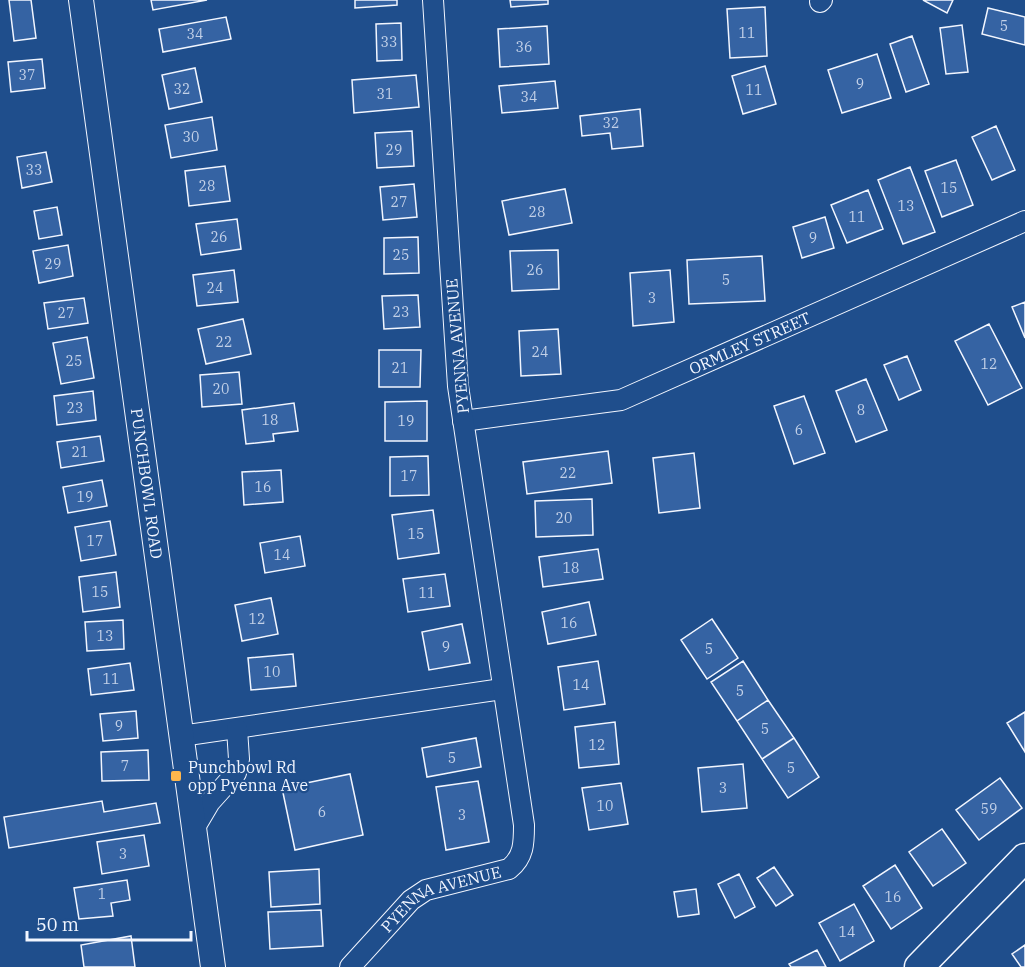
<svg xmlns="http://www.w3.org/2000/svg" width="1025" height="967" viewBox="0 0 1025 967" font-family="'IBM Plex Serif',serif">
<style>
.building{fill:#3563a3;stroke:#f2f6ff;stroke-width:1.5}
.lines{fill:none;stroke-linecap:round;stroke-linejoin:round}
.minor-casing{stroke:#f2f6ff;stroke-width:22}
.tertiary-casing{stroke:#f2f6ff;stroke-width:26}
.secondary-casing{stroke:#f2f6ff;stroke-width:31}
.minor{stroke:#1f4e8c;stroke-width:20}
.tertiary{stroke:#1f4e8c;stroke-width:24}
.secondary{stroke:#1f4e8c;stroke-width:28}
.poi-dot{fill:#ffb74d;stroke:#1f4e8c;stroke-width:2}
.labels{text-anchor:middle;stroke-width:4.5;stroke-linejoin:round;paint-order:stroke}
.number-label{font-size:14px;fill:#c3d1e8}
.street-label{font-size:16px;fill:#f2f6ff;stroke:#1f4e8c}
.poi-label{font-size:16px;fill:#f2f6ff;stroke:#1f4e8c;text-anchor:start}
</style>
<rect width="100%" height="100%" fill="#1f4e8c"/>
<path class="building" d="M9 0H31L36 38 14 41Z
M151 0H207L153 10Z
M355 0H397V5L355 8Z
M510 0H548V4L511 7Z
M923 0H953L947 13Z
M765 7 767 56 730 58 727 9Z
M988 8 1025 17V45L982 34Z
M226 17 231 39 163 52 159 29Z
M401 23 402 60 377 61 376 24Z
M962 25 968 72 946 74 940 28Z
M547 26 549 64 500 67 498 29Z
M912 36 929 84 906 92 890 44Z
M877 54 891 98 842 113 828 70Z
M42 59 45 88 11 92 8 62Z
M765 66 776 104 743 114 732 76Z
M195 68 202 102 169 109 162 75Z
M416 75 419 107 354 113 352 80Z
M555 81 558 108 502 113 499 86Z
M640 109 643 146 612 149 610 133 582 136 580 116Z
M212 117 217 150 171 158 165 125Z
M996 126 1015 170 992 180 972 137Z
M412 131 414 166 377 168 375 133Z
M46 152 52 182 22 188 17 157Z
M956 160 973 205 942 217 925 171Z
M225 166 230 201 189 206 185 171Z
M910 167 935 232 903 244 878 180Z
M414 184 417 217 383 220 380 187Z
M565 189 572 223 509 235 502 201Z
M868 190 883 229 847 243 831 205Z
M57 207 62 235 39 239 34 211Z
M825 217 834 248 802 258 793 227Z
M237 219 241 249 201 255 196 224Z
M418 237 419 273 384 274V238Z
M68 245 73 276 39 283 33 251Z
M558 250 559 289 512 291 510 251Z
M762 256 765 301 689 304 687 260Z
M234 270 238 302 197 306 193 275Z
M670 270 674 322 633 326 630 273Z
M418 295 420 327 384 329 382 296Z
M84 298 88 323 48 329 44 303Z
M1025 302V338L1012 307Z
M243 319 251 354 206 364 198 329Z
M989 324 1022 388 988 405 955 341Z
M558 329 561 374 521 376 519 331Z
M87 337 94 378 61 384 53 343Z
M379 350H421L420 387H379Z
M907 356 921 390 899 400 884 365Z
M239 372 242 404 202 407 200 375Z
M866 379 887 430 856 442 836 391Z
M93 391 96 420 57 425 54 396Z
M804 396 825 453 794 464 774 406Z
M427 401V441H385V402Z
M294 403 298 431 273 434 274 441 246 444 242 410Z
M100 436 104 461 61 468 57 442Z
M608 451 612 483 527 494 523 462Z
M694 453 700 508 659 513 653 458Z
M428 456 429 495 390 496V457Z
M281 470 283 502 244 505 242 472Z
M102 480 107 506 68 513 63 487Z
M592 499 593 535 536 537 535 501Z
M433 510 439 553 398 559 392 515Z
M110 521 116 555 81 561 75 527Z
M300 536 305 566 265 573 260 543Z
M598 549 603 579 543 587 539 557Z
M116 572 120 607 83 612 79 577Z
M445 574 450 606 408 612 403 579Z
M271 598 278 634 242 641 235 605Z
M589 602 596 635 548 644 542 612Z
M712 619 738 658 707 679 681 640Z
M123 620 124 649 87 651 85 622Z
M462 624 470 663 429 670 422 632Z
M293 654 296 686 251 690 248 658Z
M598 661 605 704 564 710 558 667Z
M743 661 768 700 737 721 711 682Z
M130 663 134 690 91 695 88 669Z
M768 700 794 738 762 759 737 721Z
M136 711 138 738 103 741 100 714Z
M1025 712V752L1007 723Z
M615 722 619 764 579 768 575 727Z
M476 738 481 767 427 777 422 748Z
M794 738 819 777 788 798 762 759Z
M148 750 149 780 102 781 101 752Z
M743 764 747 808 702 812 698 768Z
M350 774 363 835 295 850 282 788Z
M1000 778 1022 808 979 840 956 810Z
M478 781 489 842 446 850 436 787Z
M621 783 628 824 589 830 582 788Z
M102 801 104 812 156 803 160 823 9 848 4 817Z
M942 829 966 863 933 886 909 852Z
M144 835 149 866 102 874 97 842Z
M895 865 922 908 891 929 863 886Z
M774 867 793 895 776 906 757 878Z
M319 869 320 904 271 907 269 872Z
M739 874 755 907 735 918 718 884Z
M127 880 130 900 111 903 113 916 79 919 74 888Z
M696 889 699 914 678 917 674 892Z
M854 904 874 941 840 961 819 923Z
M321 910 323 946 270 949 268 912Z
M131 936 135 967H84L81 945Z
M1025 945V967H1021L1012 954Z
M817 950 826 967H791L789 964Z"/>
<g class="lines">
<defs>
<g id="minor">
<path d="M820 2 822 0"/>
<path id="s1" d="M463 421 621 400 1025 221"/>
<path d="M181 736 502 689"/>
<path d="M194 829 210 802 236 773 239 759 237 729"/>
<path id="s2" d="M350 967 411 900 426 890 509 869C524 857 524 843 524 825L458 386 433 0"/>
</g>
<g id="tertiary">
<path id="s3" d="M81 0 213 967"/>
</g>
<path id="secondary" d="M919 967 1025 858"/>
</defs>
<use href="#minor" class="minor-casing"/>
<use href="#tertiary" class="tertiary-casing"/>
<use href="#secondary" class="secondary-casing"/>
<use href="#minor" class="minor"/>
<use href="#tertiary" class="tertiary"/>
<use href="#secondary" class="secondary"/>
</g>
<rect class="poi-dot" x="170" y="770" width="12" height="12" rx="3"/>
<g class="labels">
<g class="number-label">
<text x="1004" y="31">5</text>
<text x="747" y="38">11</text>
<text x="195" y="39">34</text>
<text x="389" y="47">33</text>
<text x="524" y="52">36</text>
<text x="27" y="80">37</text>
<text x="860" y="89">9</text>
<text x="182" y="94">32</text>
<text x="754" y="95">11</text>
<text x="385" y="99">31</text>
<text x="529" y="102">34</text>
<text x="611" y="128">32</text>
<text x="191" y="142">30</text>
<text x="394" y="155">29</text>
<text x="34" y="175">33</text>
<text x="207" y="191">28</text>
<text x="949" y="193">15</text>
<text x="399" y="207">27</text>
<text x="906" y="211">13</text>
<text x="537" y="217">28</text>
<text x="857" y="222">11</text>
<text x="219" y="242">26</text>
<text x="813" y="243">9</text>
<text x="401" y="260">25</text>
<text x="53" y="269">29</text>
<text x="535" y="275">26</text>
<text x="726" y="285">5</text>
<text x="215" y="293">24</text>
<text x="652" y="303">3</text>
<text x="401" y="317">23</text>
<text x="66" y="318">27</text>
<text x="224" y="347">22</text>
<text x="540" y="357">24</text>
<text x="74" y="366">25</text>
<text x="989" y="369">12</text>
<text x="400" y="373">21</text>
<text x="221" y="394">20</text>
<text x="75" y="413">23</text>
<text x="861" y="415">8</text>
<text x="270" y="425">18</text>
<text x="406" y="426">19</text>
<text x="799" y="435">6</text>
<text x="80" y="457">21</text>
<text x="568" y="478">22</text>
<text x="409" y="481">17</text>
<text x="263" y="492">16</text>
<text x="85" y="502">19</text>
<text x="564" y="523">20</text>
<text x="416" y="539">15</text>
<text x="95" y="546">17</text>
<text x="282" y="560">14</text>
<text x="571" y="573">18</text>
<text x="100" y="597">15</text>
<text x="427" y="598">11</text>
<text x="257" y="624">12</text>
<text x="569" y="628">16</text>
<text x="105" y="641">13</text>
<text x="446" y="652">9</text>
<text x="709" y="654">5</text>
<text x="272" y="677">10</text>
<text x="111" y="684">11</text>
<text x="581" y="690">14</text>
<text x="740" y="696">5</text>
<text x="119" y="731">9</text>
<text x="765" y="734">5</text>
<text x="597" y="750">12</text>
<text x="452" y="763">5</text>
<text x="125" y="771">7</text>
<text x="791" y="773">5</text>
<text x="723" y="793">3</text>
<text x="605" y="811">10</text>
<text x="989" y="814">59</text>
<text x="322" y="817">6</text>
<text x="462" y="820">3</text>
<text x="123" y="859">3</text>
<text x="102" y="899">1</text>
<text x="893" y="902">16</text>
<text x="847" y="937">14</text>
</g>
<g class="street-label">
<text dy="6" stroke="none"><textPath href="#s1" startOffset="300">ORMLEY STREET</textPath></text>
<text transform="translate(457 346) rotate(-95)" y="6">PYENNA AVENUE</text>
<text dy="6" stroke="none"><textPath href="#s3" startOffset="488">PUNCHBOWL ROAD</textPath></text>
<text dy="6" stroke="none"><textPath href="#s2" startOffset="118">PYENNA AVENUE</textPath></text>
</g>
<g class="poi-label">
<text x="188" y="773">Punchbowl Rd<tspan x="188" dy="18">opp Pyenna Ave</tspan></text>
</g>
</g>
<path d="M27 931v9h164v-9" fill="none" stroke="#f2f6ff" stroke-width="3"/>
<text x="36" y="931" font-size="18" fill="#f2f6ff" stroke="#1f4e8c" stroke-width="4.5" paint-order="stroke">50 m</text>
</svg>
